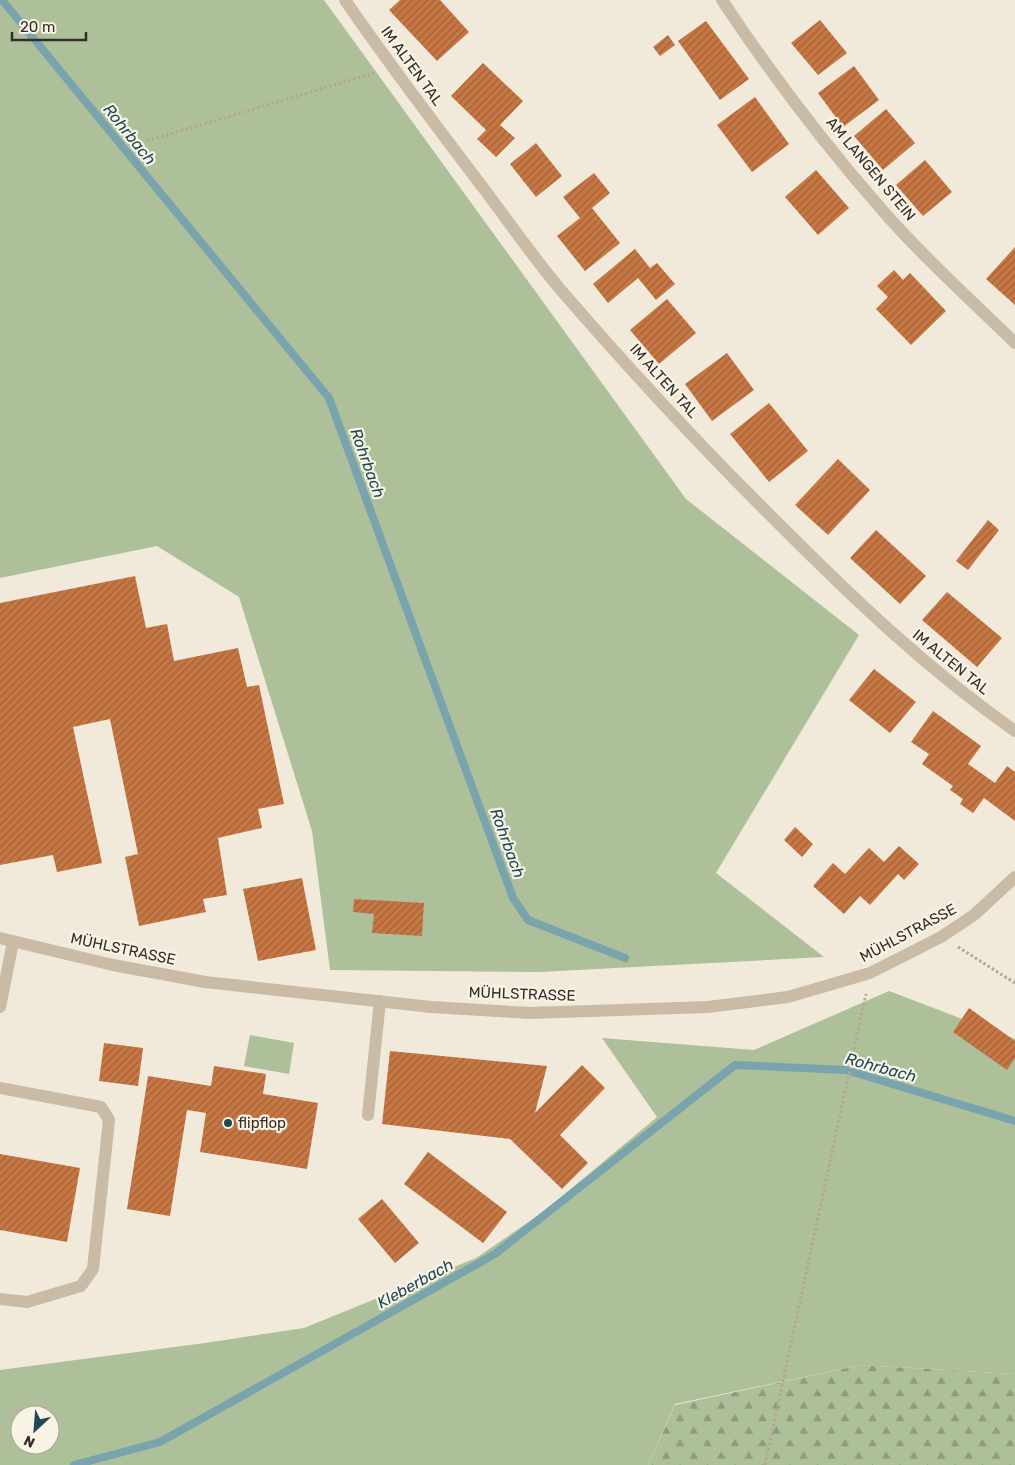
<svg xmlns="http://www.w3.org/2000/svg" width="1015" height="1465" viewBox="0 0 1015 1465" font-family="Rubik,sans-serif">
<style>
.grass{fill:#adc09a;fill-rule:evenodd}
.forest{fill:url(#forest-firs)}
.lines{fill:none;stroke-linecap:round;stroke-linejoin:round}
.stream{stroke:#79a4ae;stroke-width:8}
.building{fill:url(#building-hatch)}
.path{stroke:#b5a690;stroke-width:3;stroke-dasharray:2.5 2.5;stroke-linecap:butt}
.minor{stroke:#c9bba6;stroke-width:12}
.poi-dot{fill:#1d4a56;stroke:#f9f3e6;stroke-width:2}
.labels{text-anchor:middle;stroke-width:4.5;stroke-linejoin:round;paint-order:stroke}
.street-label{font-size:15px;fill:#352e27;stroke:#f9f3e6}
.poi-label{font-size:15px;fill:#352e27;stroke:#f9f3e6;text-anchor:start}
.water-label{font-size:16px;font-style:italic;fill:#1d4a56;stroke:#f9f3e6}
</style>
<defs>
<pattern id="forest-firs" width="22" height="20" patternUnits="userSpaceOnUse" patternTransform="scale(1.25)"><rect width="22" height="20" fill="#adc09a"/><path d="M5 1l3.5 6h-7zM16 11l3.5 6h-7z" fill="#8e9c7e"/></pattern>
<pattern id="building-hatch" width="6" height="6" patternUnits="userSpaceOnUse" patternTransform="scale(1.25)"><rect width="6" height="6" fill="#c67744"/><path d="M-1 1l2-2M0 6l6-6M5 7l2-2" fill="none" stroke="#a26239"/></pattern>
</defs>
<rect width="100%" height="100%" fill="#f1eada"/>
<path class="grass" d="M0 0H324L686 499 859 635 716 873 824 957 539 972 330 970 312 831 239 597 157 546 0 578Z
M889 991 1015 1039V1374L861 1365 675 1404 648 1465H0V1370L205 1343 304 1328 476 1258 543 1212 657 1117 602 1038 754 1050ZM20 1415H50V1445H20Z
M250 1035 294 1043 289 1074 244 1066Z"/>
<path class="forest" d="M861 1365 1015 1374V1465H648L675 1405Z"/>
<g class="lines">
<path class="stream" d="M2 0 329 398 513 898 528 920 625 958
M74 1465 160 1442 495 1254 735 1065 846 1070 1015 1121"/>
</g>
<path class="building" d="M400 0H440L469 32 437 61 389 10Z
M820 20 847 53 818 75 791 43Z
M706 21 749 79 720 100 678 41Z
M668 35 675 45 660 56 653 47Z
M483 63 523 101 500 125 515 138 496 157 477 139 486 130 451 96Z
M854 66 879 100 843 127 818 93Z
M755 97 789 144 752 172 717 125Z
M886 109 915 143 883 170 854 136Z
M536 143 562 176 536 197 510 164Z
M925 160 952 192 923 216 896 185Z
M816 170 849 208 818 235 785 197Z
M594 173 610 193 592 208 620 243 585 271 557 236 580 218 563 197Z
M1015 247V305L986 279Z
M635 249 650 268 657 263 675 284 656 300 638 278 608 303 593 284Z
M894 270 903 280 910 273 946 311 911 345 876 309 888 297 877 286Z
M667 299 696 333 659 364 630 330Z
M727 353 754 390 712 421 685 384Z
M769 403 808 451 769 482 730 434Z
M838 459 870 490 828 535 795 505Z
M988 520 999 530 968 570 956 561Z
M876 530 926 576 900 604 850 558Z
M135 576 146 628 167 624 174 661 238 648 247 687 259 685 284 804 258 809 262 828 218 838 227 895 203 899 206 912 139 926 125 857 138 854 110 719 73 727 102 863 57 872 53 855 0 865V603Z
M947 592 1002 638 977 667 922 620Z
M874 669 916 702 890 733 849 700Z
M933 711 981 746 968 764 995 783 1007 766 1015 772V821L984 798 973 813 960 804 963 799 950 790 953 786 922 764 929 754 911 742Z
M795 827 813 844 802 857 784 840Z
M899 846 919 864 904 880 898 874 870 905 860 896 844 914 813 886 833 863 845 874 869 848 884 862Z
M302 878 316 950 258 961 243 889Z
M354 899 424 903 422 936 372 933 374 914 353 912Z
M969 1008 1015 1041V1058L1007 1070 953 1032Z
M104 1043 143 1048 138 1086 99 1081Z
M390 1051 547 1066 535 1113 582 1065 605 1088 560 1135 588 1163 562 1189 510 1139 382 1124Z
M214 1066 266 1074 263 1094 318 1103 307 1169 200 1152 206 1113 187 1110 170 1216 127 1209 148 1076 211 1086Z
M428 1152 507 1212 483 1243 404 1184Z
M0 1154 80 1168 67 1242 0 1230Z
M382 1199 419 1243 395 1263 358 1219Z"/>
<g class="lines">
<path class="path" d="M147 141 374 73
M958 947 1015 983
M765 1465 866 994"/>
<path class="minor" d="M345 0C389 64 437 127 484 189 509 222 533 257 560 289 630 370 702 448 778 523 854 599 927 669 1015 731
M722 0C771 74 825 145 883 211 924 258 971 300 1015 343
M0 938 113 965 205 982 431 1007 530 1013 708 1007 788 997 870 973 941 937 974 915 1015 877
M0 1007 13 942
M0 1088 101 1107 109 1120 93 1269 81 1286 27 1302 0 1299
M368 1115 380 1001"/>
</g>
<circle class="poi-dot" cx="228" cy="1123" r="5"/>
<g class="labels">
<g class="street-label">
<text transform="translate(412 66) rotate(54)" y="5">IM ALTEN TAL</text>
<text transform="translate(871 169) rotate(50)" y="5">AM LANGEN STEIN</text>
<text transform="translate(664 381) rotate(48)" y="5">IM ALTEN TAL</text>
<text transform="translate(951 662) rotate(39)" y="5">IM ALTEN TAL</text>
<text transform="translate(908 933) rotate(-28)" y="5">MÜHLSTRASSE</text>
<text transform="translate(123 949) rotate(12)" y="5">MÜHLSTRASSE</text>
<text transform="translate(522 994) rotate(2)" y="5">MÜHLSTRASSE</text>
</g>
<g class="poi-label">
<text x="238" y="1128">flipflop</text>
</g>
<g class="water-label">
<text transform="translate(130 134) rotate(51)" y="6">Rohrbach</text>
<text transform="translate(368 463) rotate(70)" y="6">Rohrbach</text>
<text transform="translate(508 843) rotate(70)" y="6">Rohrbach</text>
<text transform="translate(881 1067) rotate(15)" y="6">Rohrbach</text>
<text transform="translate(415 1283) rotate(-29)" y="6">Kleberbach</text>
</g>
</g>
<g transform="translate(35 1430) rotate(206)"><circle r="24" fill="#f9f3e6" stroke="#aba49a"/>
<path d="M0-4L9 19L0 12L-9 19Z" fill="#1d4a56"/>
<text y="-8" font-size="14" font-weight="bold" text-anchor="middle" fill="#352e27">N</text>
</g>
<path d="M12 32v8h74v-8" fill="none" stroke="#352e27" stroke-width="2.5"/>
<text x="20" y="32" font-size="15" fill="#352e27" stroke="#f9f3e6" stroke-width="4" paint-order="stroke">20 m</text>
</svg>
